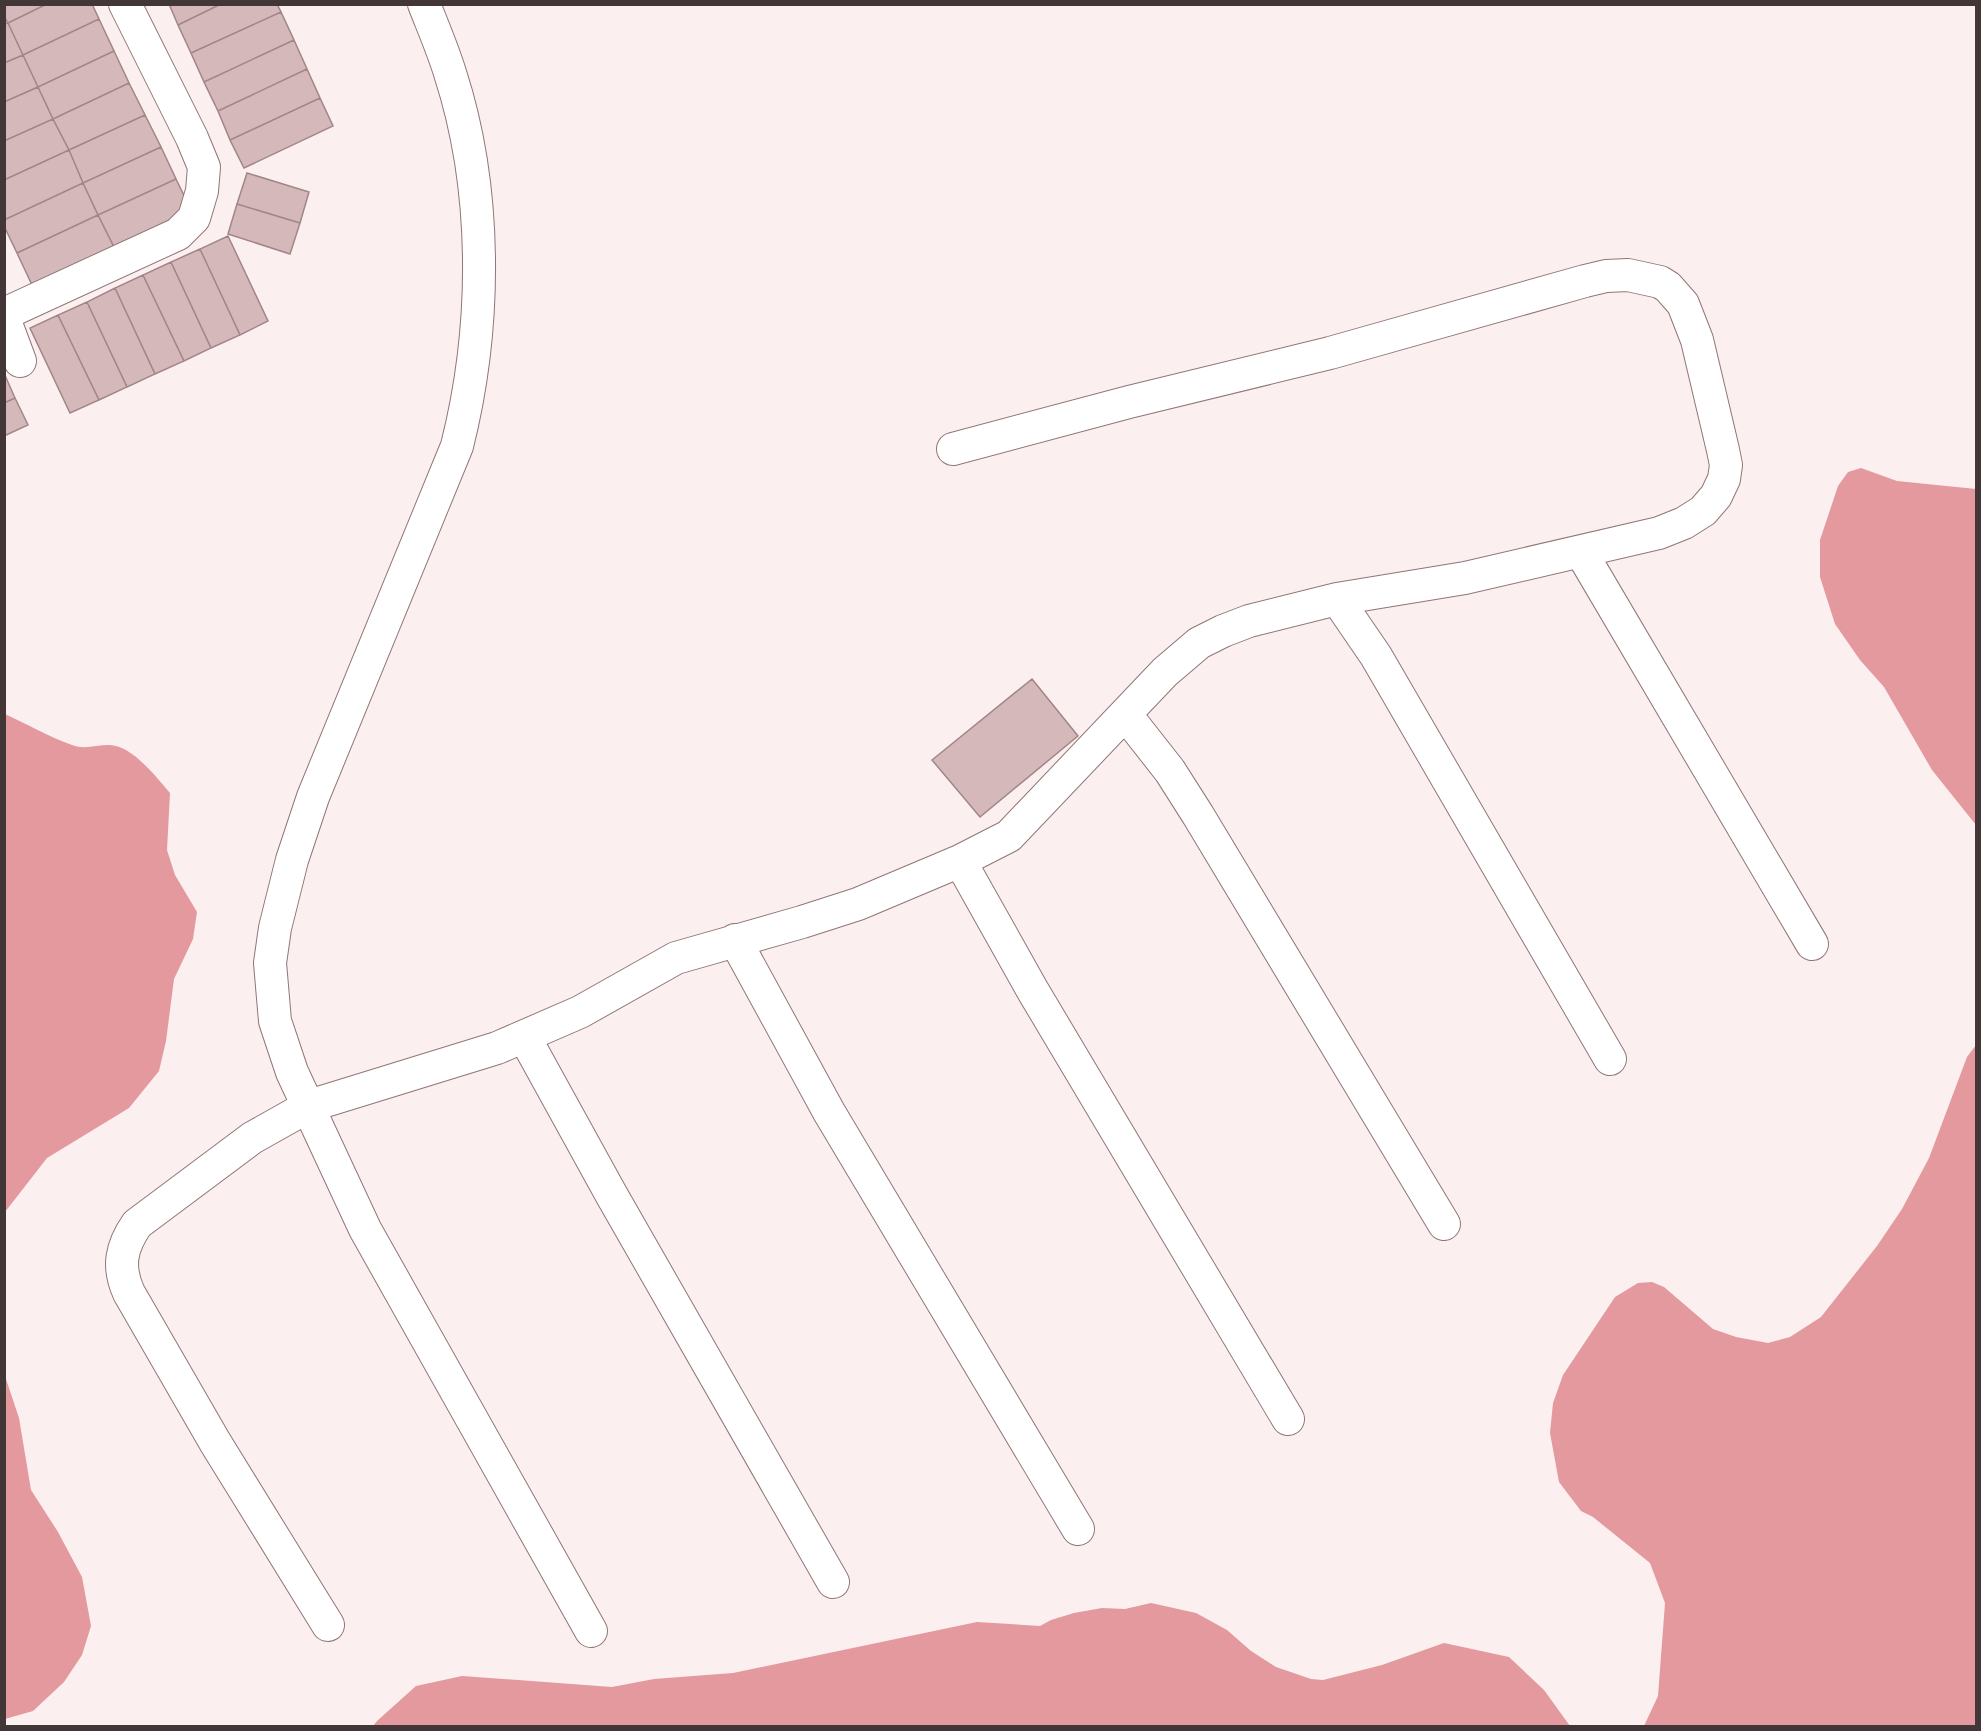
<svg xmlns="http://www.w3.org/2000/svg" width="1981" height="1731" viewBox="0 0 1981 1731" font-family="'Fira Sans',sans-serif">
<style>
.forest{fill:#e3999d}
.building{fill:#d5b8b9;stroke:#a28687;stroke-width:1.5}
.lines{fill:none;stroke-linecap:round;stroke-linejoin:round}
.street-casing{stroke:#907676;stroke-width:34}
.street{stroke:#fff;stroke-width:32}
</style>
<rect width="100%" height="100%" fill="#fbefef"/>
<path class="forest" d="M1861 468 1897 481 1976 489V825L1932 770 1884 687 1860 660 1835 624 1820 577V540L1838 486 1848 472Z
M5 714C27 724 49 737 72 745 84 750 96 745 109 745 132 745 156 777 170 793L167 850 175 875 197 912 193 939 174 979 166 1041 159 1071 129 1108 47 1158 5 1212Z
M1976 1045V1726H1644L1658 1696 1665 1603 1650 1563 1593 1517 1581 1511 1559 1482 1550 1433 1553 1403 1563 1375 1615 1297 1638 1283 1652 1282 1664 1287 1713 1329 1736 1337 1768 1343 1790 1337 1821 1317 1877 1246 1902 1209 1929 1158 1967 1057Z
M4 1373 19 1418 31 1490 58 1532 82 1577 91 1626 82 1655 64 1682 33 1711 5 1719Z
M1151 1603 1196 1613 1227 1630 1251 1651 1276 1667 1311 1679 1323 1680 1382 1665 1444 1643 1509 1657 1544 1690 1570 1726H373L377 1721 416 1686 462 1676 612 1687 654 1679 733 1673 977 1622 1040 1626 1051 1620 1074 1613 1102 1608 1125 1609Z"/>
<path class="building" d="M4 4H47L8 23 4 16Z
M47 4H92L99 19 23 55 8 23Z
M169 4H221L178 25Z
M221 4H277L281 12 191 53 178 25Z
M281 12 294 40 204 82 191 53Z
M99 19 114 51 38 87 23 55Z
M8 23 23 55 4 63V24Z
M294 40 307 69 218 111 204 82Z
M114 51 129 83 53 119 38 87Z
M23 55 38 87 4 102V63Z
M307 69 320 98 230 140 218 111Z
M129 83 145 115 69 150 53 119Z
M38 87 53 119 4 141V102Z
M320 98 333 126 244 168 230 140Z
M145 115 161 147 83 183 69 150Z
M53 119 69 150 4 180V141Z
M161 147 176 179 98 215 83 183Z
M69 150 83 183 4 220V180Z
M247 173 309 192 300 223 237 204Z
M176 179 192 212 114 247 98 215Z
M83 183 98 215 17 253 4 226V220Z
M237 204 300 223 290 254 228 234Z
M98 215 114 247 32 285 17 253Z
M228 236 268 321 240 335 200 249Z
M200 249 240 335 211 348 171 262Z
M171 262 211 348 184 361 143 275Z
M143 275 184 361 155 374 115 288Z
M115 288 155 374 127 387 87 302Z
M87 302 127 387 99 400 58 315Z
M58 315 99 400 70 413 30 328Z
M4 373 15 398 4 403Z
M15 398 28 425 4 436V403Z
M1032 679 1078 736 980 817 932 760Z"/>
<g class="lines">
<defs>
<path id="street" d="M424 4C433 27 443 50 450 73 488 190 487 327 457 446L313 797 292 860 275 928 270 963 275 1021 292 1072 365 1229 591 1631
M4 314 178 234 194 218 202 191 204 167 192 138 125 4
M4 318 20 361
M1581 552 1812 944
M1337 599 1376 656 1610 1059
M1126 715 1170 771 1198 815 1444 1224
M960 861 1033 991 1288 1419
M735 940 829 1112 1078 1529
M525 1038 611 1194 833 1582
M328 1625 215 1442 129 1293C117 1267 121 1247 137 1224L252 1138 309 1106 497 1048 580 1012 676 958 802 922 858 904 960 861 1009 836 1165 672 1199 643 1223 631 1249 621 1337 599 1465 578 1659 533 1684 523 1703 511 1716 496 1724 479 1726 465 1723 450 1697 340 1683 304 1668 287 1660 282 1628 275 1606 276 1585 281 1330 353 1129 402 953 449"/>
</defs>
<use href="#street" class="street-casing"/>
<use href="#street" class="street"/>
</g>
<rect width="1981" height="1731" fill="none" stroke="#423636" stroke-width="12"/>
</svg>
